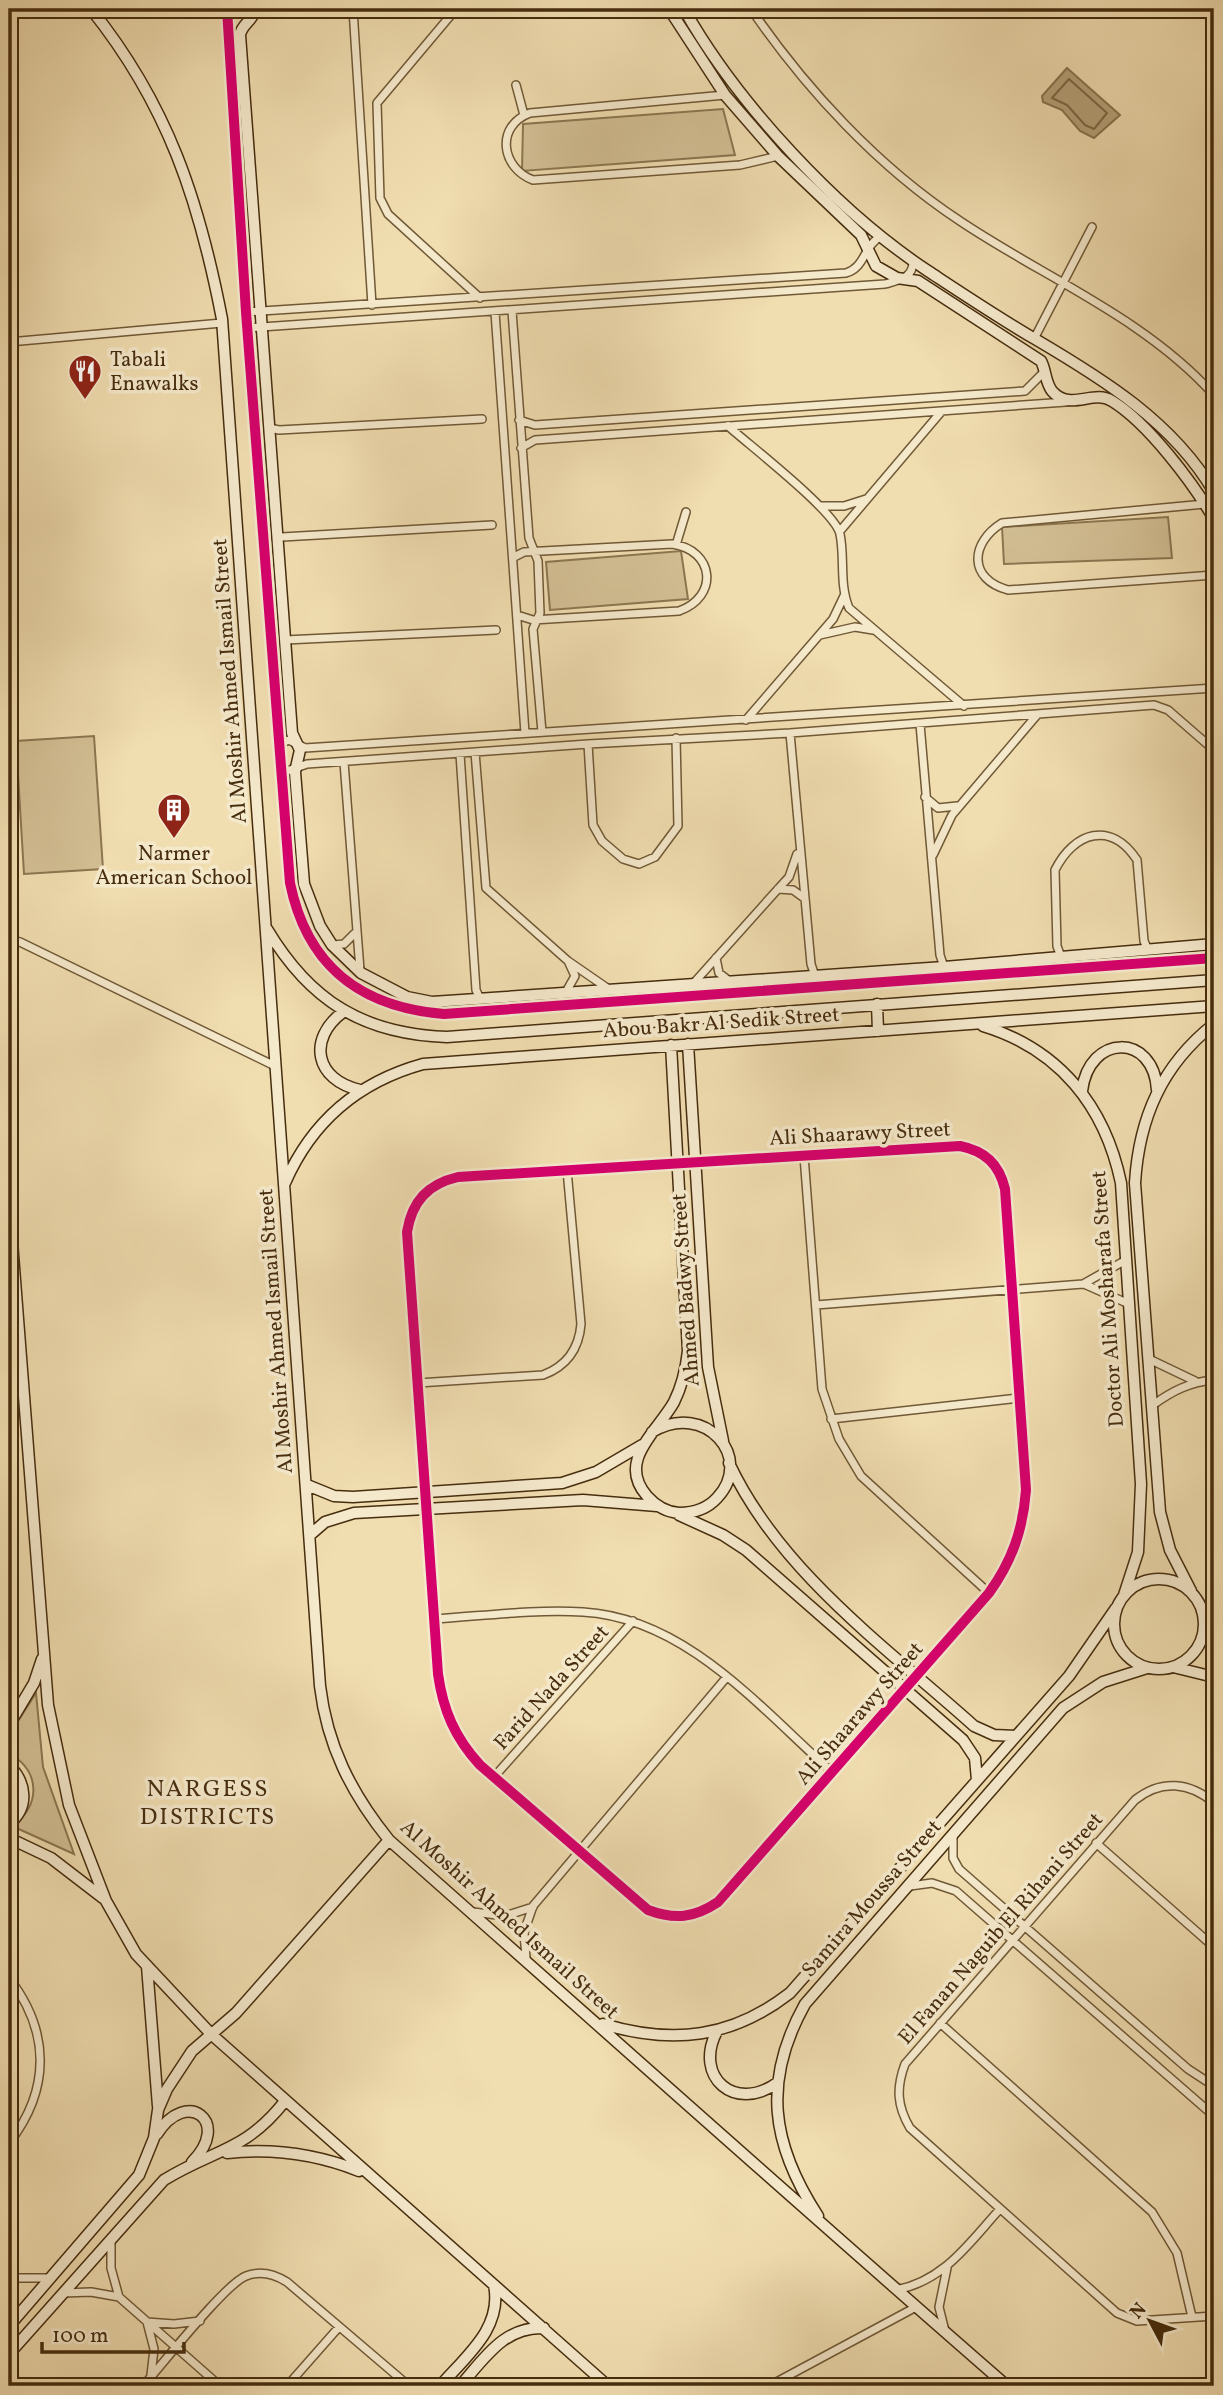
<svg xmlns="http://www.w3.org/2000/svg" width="1223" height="2395" viewBox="0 0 1223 2395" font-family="Vollkorn,serif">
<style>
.green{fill:#d3bf94;stroke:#8c7651;stroke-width:2}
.water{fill:#b6a179;stroke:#89734e;stroke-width:2}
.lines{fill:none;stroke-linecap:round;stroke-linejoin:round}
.shore{stroke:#7e6744;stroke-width:2}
.street-casing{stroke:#705936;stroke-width:10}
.secondary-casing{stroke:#462d0e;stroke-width:13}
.street{stroke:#f5e9cc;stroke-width:7}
.secondary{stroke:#f5e9cc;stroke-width:10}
.cycleway-casing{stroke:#f5e9cc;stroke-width:15}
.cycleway{stroke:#d6006c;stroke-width:10}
.labels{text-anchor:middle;stroke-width:7;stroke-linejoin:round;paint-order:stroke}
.poi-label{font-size:21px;fill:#462d0e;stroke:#f5e9cc;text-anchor:start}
.street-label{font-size:21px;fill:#462d0e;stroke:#f5e9cc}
.quarter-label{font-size:24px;letter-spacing:2px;fill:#462d0e;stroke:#f5e9cc}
</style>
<rect width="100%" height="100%" fill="#f0ddb0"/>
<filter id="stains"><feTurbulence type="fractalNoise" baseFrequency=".00286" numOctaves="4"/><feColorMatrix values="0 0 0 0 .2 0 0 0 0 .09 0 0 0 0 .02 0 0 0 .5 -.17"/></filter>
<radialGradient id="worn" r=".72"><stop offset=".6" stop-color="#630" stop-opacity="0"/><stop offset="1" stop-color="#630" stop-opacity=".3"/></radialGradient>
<path class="green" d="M723 109 735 155 522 171 523 124Z
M1168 517 1172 558 1004 564 1002 527Z
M681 551 688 599 550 610 546 562Z
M94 736 103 869 24 874 16 741Z
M36 1693 43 1767 74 1854 12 1826C41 1805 41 1772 9 1753V1735Z"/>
<path class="water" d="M1067 68 1120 115 1094 138 1080 131 1062 110 1043 102 1042 96Z"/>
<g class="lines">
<path class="shore" d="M1069 79 1107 113 1094 129 1085 125 1067 105 1052 98Z"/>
<defs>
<path id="street" d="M353 9 372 305
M456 9 377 103 380 198 388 214 480 298
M751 9C806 89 878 167 960 221 1045 278 1145 318 1214 395
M255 11 328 9
M516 85 524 115
M725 95 530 113C495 126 501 168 533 180L740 165 778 156
M512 311 529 538 538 561 540 613 533 629 542 732
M246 312 846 273C866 267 864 244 882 236
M495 312 525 733
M247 328 885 284C899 280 914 278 913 260
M1034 339 1092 227
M9 342 222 323
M519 420 535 425 1025 391 1044 372
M728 426C749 445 835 511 840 534 845 558 839 584 849 608L964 706
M269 428 279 430 482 419
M521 448 535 440 1066 402
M1205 504 1002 523C970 543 968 579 1008 590L1214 575
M820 506H844L866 499
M840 531 941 412
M277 535 282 537 492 525
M676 545 686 512
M514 557 524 552 672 544C715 550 719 597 679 611L533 620 517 615
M820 635 855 627 873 630
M285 640 496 630
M746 720 833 619 844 596
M920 724 940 955 944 967
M790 733 811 964 815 976
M279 744 289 740 305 748 1214 688
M588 744 593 825 602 841 623 859 639 864 655 857 678 826 676 738
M475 752 486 888 568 961 610 990
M460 754 476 990 480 999
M344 762 360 970
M281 768 287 771 307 764 588 744 790 733 1154 705 1168 710 1214 750
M925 797 938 808 957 806
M933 855 952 815 1037 715
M778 889 793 890 804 898
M9 939 20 942 275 1066
M333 945 344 944 354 934
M1061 957 1057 946 1055 870C1074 832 1111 820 1137 860L1144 941 1148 950
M716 958 719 973 728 980
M692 985 778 889 789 877 797 854
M566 992 575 976 569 963
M960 1146C985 1151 999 1164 1005 1189L1026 1490C1023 1530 1012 1561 989 1593L718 1902C694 1918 675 1920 648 1910L480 1765C455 1738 443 1710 438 1674L407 1232C412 1201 428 1184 458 1177Z
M804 1156 822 1389 839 1439 861 1476 989 1593
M1084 1284 1129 1304
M816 1305 1083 1284 1126 1260
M1149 1359 1195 1381
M418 1383 543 1375C567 1366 579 1349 581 1324L567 1170
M1153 1405C1172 1391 1190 1382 1214 1380
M831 1419 1019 1398
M434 1619C483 1616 534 1609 583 1612 686 1618 760 1708 832 1772
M494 1777 633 1621
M1214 1803C1190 1782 1161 1779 1135 1800L905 2064C896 2088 897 2106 910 2128L1117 2313 1137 2321 1214 2316
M953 1836V1858L959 1869 1188 2069 1214 2086
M1096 1843 1214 1947
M910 1886 932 1883 956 1891 1214 2116
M473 1912 505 1916 533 1907
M526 1958 524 1932 533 1906 726 1678
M9 1978C50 2031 51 2089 9 2143
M940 2023 1152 2212 1177 2253 1192 2317
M111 2240V2268L119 2297
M9 2278H51
M896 2290C944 2281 969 2243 1000 2209
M63 2293 91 2292 119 2297 220 2386
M945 2331 939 2307 947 2268
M151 2375 154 2349 147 2322 174 2324 200 2321
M143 2386C162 2365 225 2284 246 2276 261 2270 274 2274 287 2282L409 2386
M287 2386 339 2327
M769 2386 916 2307"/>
<path id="secondary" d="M91 9C168 105 199 200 222 319L320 1686C327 1745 351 1793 389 1840 595 2022 799 2205 1007 2386
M227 9 246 312 290 883C307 966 360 1007 444 1014L1214 958
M254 9C254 21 242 23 240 35L292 733 300 750 295 772 304 884 320 926 332 945 361 973 407 997 432 1002 944 967 1214 944
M669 9 725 95 778 156 861 235 876 266 897 278 918 281 1041 361C1046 370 1045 382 1052 391 1070 412 1093 389 1112 401 1148 423 1193 483 1214 519
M684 9C737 103 837 211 928 271 963 294 999 318 1035 339 1103 379 1173 422 1214 492
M267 929C310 1001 363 1034 447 1037L1214 980
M877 1004 878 1031
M343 1012C307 1039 315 1080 360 1090
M983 1026C1059 1049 1105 1106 1121 1183L1141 1484 1138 1552 1124 1595
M688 1044 708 1367 723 1441
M1082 1091C1089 1033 1154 1033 1157 1090
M285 1183C312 1121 358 1082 423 1064L1214 1006
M9 1203 48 1705 69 1805 106 1901 136 1954 211 2034 608 2386
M652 1432C705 1400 755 1458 717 1498 707 1509 694 1513 679 1513 666 1512 655 1505 647 1496 616 1461 658 1431 674 1402 682 1386 686 1369 688 1351L671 1045
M729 1463C780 1572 886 1647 974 1726L994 1735 1016 1736
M307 1485 334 1496 353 1497 562 1483 596 1472 642 1445
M679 1515 723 1535 746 1550 963 1740 975 1758 977 1780
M310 1535 325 1522 354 1513 583 1500 657 1506
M1114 1624a45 45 0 1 1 90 0a45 45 0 1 1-90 0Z
M1191 1591 1170 1550 1160 1512 1135 1183C1139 1118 1162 1065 1214 1024
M1173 1667 1214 1677
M9 1725 34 1683 42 1659
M9 1765C26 1782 30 1807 9 1824
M9 1838 51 1858 103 1898
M147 1966 158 2106
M603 2024C673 2045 732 2038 790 1993L1069 1676 1116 1608
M717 2031C693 2077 735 2113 777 2083
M157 2134C187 2087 232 2122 192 2162
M227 2153C273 2148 316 2154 359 2171
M818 2216C771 2144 762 2081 805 2004L1063 1708 1103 1682 1147 1668
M9 2326 139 2175 154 2138 158 2110 167 2089 192 2051 236 2013 389 1840
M9 2354 164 2180C214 2149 245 2152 285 2101
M440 2386C466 2356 503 2328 494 2285
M460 2386C484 2359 504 2326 544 2328"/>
</defs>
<use href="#street" class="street-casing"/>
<use href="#secondary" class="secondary-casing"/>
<use href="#street" class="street"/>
<use href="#secondary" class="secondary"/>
<defs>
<path id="cycleway" d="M227 9 246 312 290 883C307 966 360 1007 444 1014L1214 958
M960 1146C985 1151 999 1164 1005 1189L1026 1490C1023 1530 1012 1561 989 1593L718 1902C694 1918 675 1920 648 1910L480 1765C455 1738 443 1710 438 1674L407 1232C412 1201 428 1184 458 1177Z"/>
</defs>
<use href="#cycleway" class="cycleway-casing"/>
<use href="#cycleway" class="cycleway"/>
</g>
<defs>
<symbol id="restaurant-pin" viewBox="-11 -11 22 30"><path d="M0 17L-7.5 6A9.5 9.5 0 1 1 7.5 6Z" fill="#8f2418" stroke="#f5e9cc"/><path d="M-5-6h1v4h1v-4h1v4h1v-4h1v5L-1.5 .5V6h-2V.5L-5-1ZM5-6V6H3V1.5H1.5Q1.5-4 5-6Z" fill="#fff"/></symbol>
<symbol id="building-pin" viewBox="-11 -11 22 30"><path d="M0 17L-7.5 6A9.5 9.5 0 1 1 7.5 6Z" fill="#8f2418" stroke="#f5e9cc"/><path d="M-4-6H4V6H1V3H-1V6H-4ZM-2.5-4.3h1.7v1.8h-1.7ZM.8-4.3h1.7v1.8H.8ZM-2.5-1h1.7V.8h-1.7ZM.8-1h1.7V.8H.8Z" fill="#fff"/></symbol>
</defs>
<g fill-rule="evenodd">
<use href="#restaurant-pin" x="66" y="352" width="38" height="52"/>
<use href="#building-pin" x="155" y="791" width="38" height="52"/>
</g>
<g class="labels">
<g class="poi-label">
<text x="110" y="366">Tabali<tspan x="110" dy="24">Enawalks</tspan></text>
<text x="174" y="860" text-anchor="middle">Narmer<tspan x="174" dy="24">American School</tspan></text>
</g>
<g class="street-label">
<text transform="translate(229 681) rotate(-94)" y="7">Al Moshir Ahmed Ismail Street</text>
<text transform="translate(721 1022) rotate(-4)" y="7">Abou Bakr Al Sedik Street</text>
<text transform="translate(860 1133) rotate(-3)" y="7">Ali Shaarawy Street</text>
<text transform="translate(685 1290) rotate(-94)" y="7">Ahmed Badwy Street</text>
<text transform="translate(1107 1299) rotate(-94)" y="7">Doctor Ali Mosharafa Street</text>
<text transform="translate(275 1331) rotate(-94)" y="7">Al Moshir Ahmed Ismail Street</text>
<text transform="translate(551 1687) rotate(-48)" y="7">Farid Nada Street</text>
<text transform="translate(859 1713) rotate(-49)" y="7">Ali Shaarawy Street</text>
<text transform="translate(871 1898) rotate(-49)" y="7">Samira Moussa Street</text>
<text transform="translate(510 1919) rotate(42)" y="7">Al Moshir Ahmed Ismail Street</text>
<text transform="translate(1000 1928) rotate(-49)" y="7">El Fanan Naguib El Rihani Street</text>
</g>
<g class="quarter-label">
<text x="208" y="1796">NARGESS<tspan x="208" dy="28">DISTRICTS</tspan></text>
</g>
</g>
<rect width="1223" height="2395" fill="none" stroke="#f0ddb0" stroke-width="35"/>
<rect x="10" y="10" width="1202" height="2374" fill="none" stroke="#462d0e" stroke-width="3.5"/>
<rect x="18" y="18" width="1188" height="2360" fill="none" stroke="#462d0e" stroke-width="2"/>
<g transform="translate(1150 2321) rotate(311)" stroke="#f5e9cc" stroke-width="5" paint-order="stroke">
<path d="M0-5L12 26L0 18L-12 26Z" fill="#462d0e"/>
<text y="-10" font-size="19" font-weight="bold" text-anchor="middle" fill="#462d0e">N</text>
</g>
<path d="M42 2342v10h142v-10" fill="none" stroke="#462d0e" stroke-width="3.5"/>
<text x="52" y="2342" font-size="21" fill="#462d0e" stroke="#f5e9cc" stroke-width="5" paint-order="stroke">100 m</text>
<rect width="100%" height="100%" filter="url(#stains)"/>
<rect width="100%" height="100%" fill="url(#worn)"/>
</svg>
